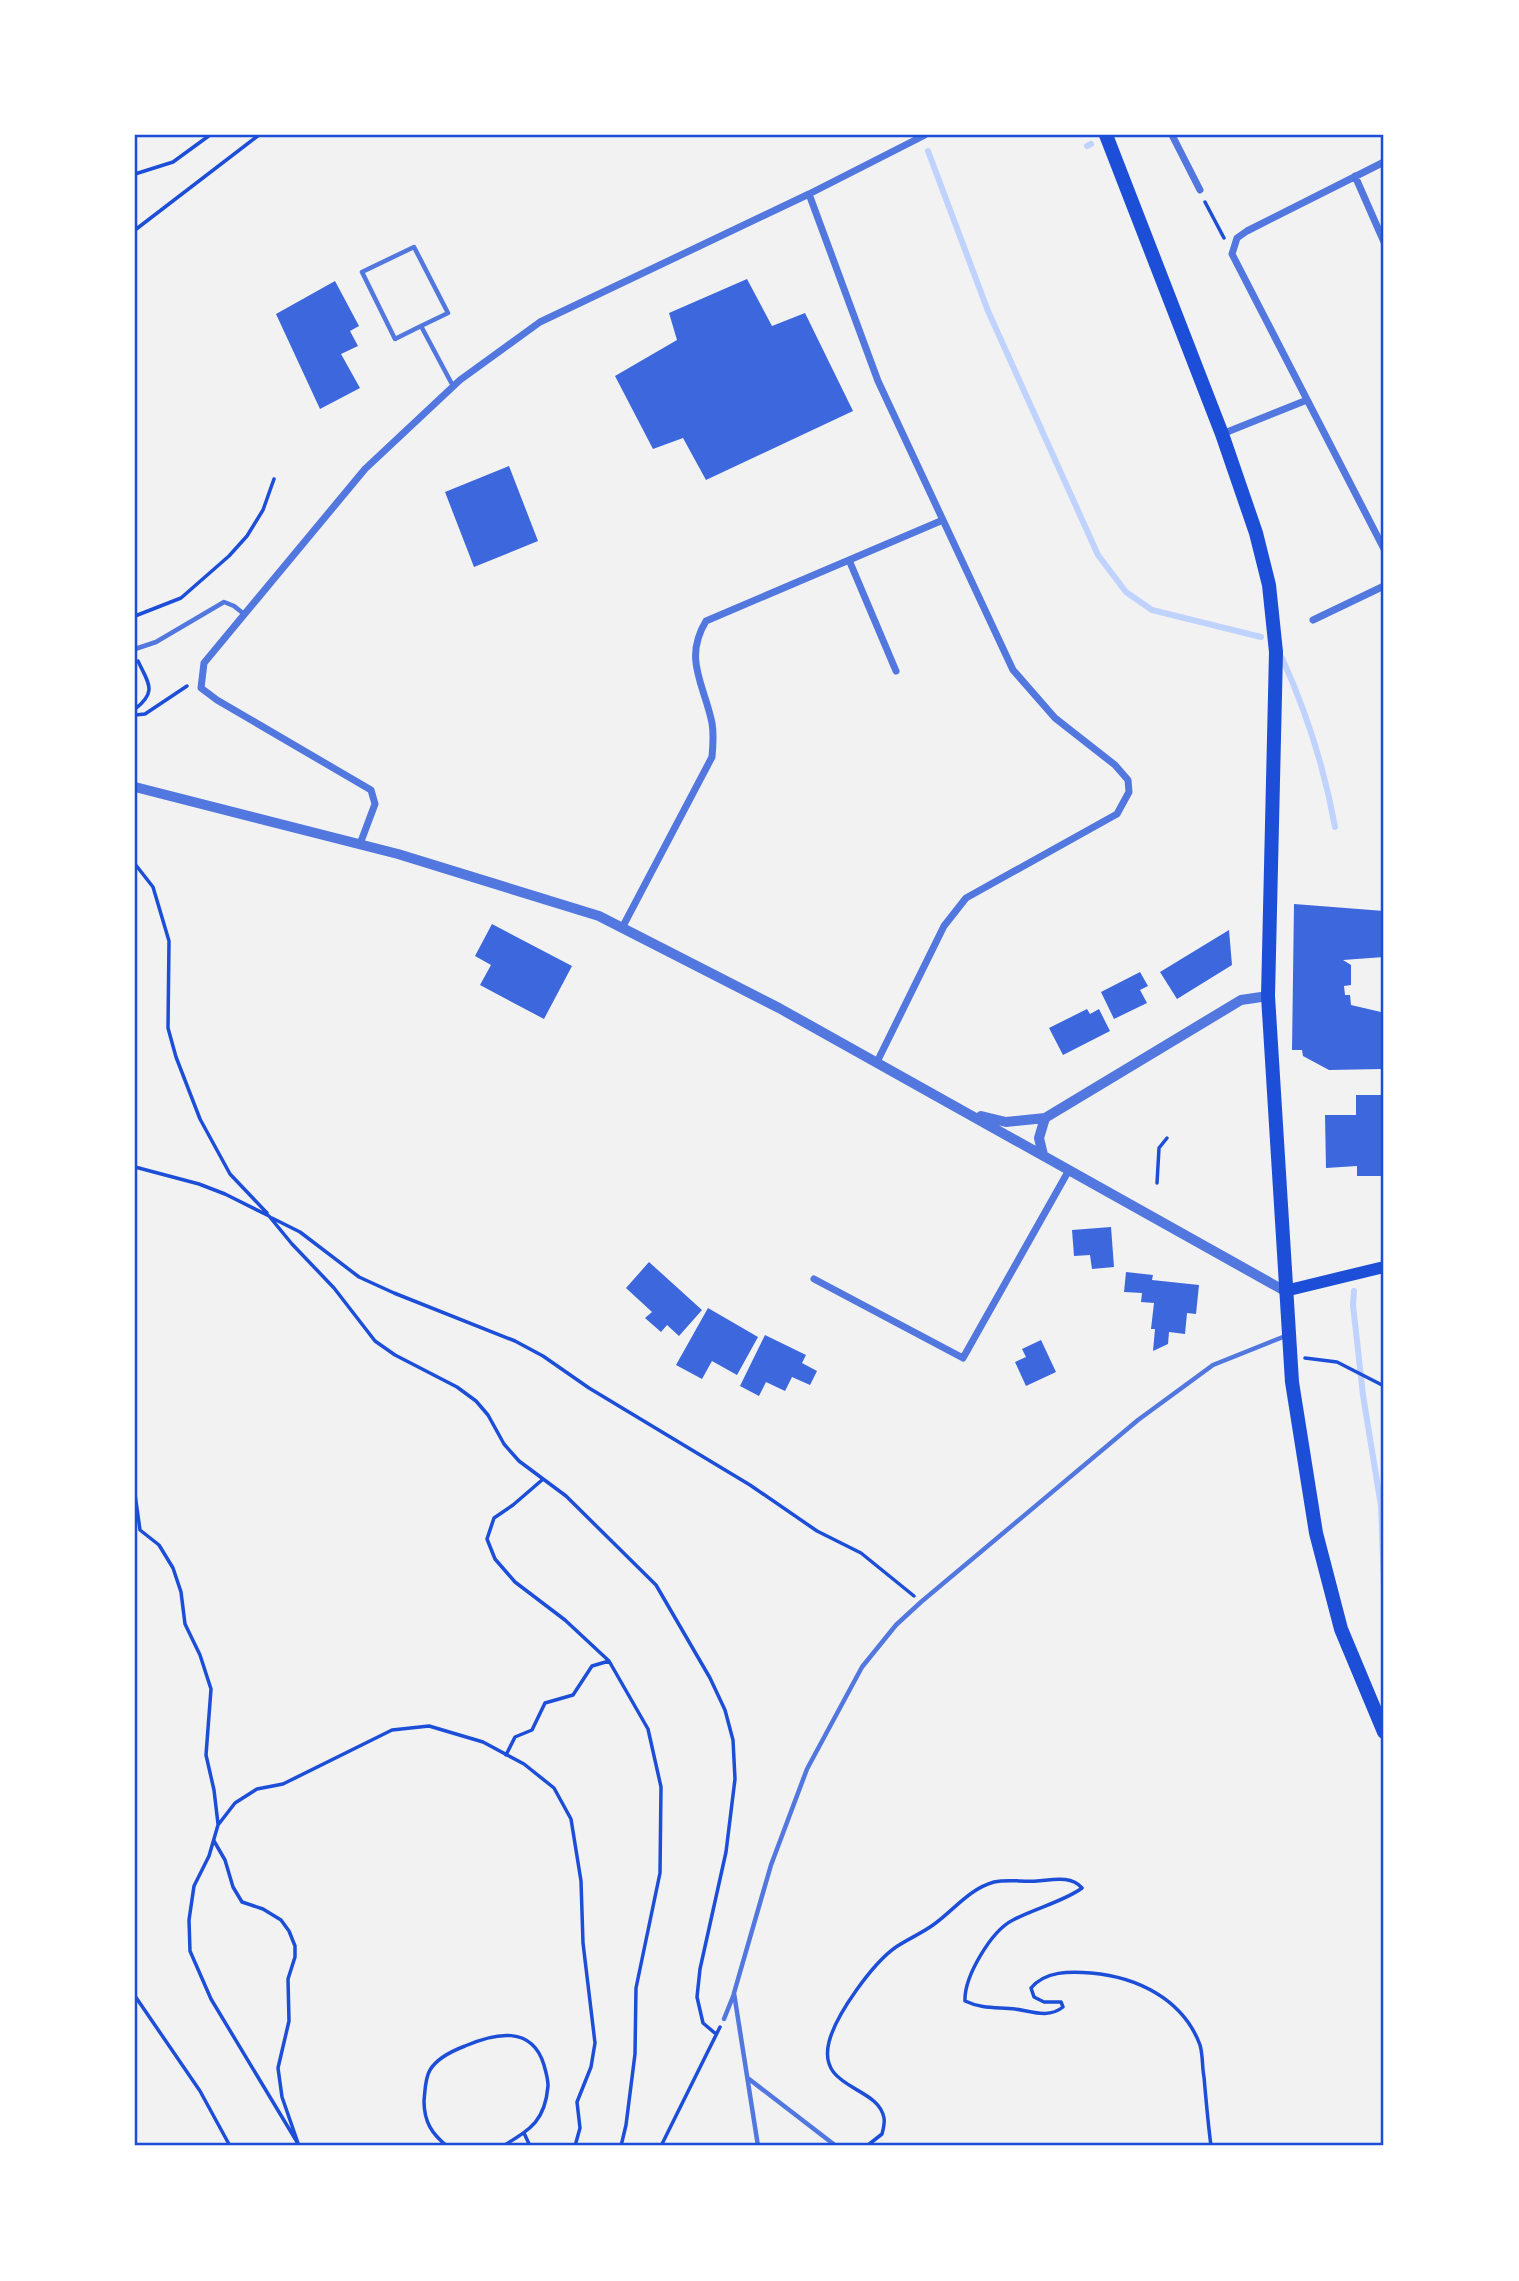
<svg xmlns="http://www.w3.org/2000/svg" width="1519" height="2281" viewBox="0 0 1519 2281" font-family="Poppins,sans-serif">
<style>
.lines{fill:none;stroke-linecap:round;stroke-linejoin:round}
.stream{stroke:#bfd3fe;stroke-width:6}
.building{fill:#3d67dc}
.path{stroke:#1d4ed8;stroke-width:3.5}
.service{stroke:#5277de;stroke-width:4.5}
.minor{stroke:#5277de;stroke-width:7}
.tertiary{stroke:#5277de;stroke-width:10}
.secondary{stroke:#1d4ed8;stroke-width:12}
.primary{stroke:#1d4ed8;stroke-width:14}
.neatline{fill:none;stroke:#1d4ed8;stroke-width:2.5}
</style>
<rect width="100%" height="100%" fill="#f2f2f2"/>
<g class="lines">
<path class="stream" d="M1087 146 1091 144
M928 151 988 311 1098 555 1126 592 1152 610 1261 637
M1282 658C1306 711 1325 771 1335 827
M1354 1291 1353 1305 1363 1395 1381 1506 1384 1587"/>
</g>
<path class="building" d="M747 279 772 326 805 313 853 411 706 480 683 438 653 449 615 376 677 340 669 313Z
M335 281 359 326 350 331 358 346 341 354 360 388 320 409 276 314Z
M509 466 538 541 474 567 445 492Z
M1294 904 1384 911V957L1343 960 1351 965V985L1344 986 1345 995H1350L1351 1005 1381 1012 1384 1003V1067L1382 1069 1329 1070 1303 1056 1302 1050H1292Z
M492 924 572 966 544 1019 480 985 491 965 475 956Z
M1229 930 1232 965 1177 999 1160 972Z
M1140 972 1148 986 1140 990 1147 1003 1114 1019 1101 992Z
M1087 1009 1090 1014 1099 1009 1110 1031 1063 1055 1049 1028Z
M1356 1095H1384V1176H1357V1166L1326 1168 1325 1115H1356Z
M1111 1227 1114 1267 1092 1269 1090 1255 1074 1256 1072 1230Z
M649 1262 702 1310 679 1336 667 1325 661 1332 645 1318 652 1312 626 1288Z
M1126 1272 1153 1275 1152 1280 1199 1285 1196 1314 1187 1313 1185 1334 1169 1332 1168 1344 1153 1351 1155 1329H1151L1154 1303 1141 1302 1142 1293 1124 1292Z
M708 1308 758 1337 737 1375 712 1361 702 1379 676 1365Z
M765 1335 806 1355 802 1363 817 1371 810 1385 792 1377 785 1391 766 1382 759 1396 740 1386Z
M1041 1340 1056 1372 1026 1386 1015 1362 1026 1357 1022 1349Z"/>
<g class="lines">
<path class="path" d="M135 174 173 162 210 135
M1205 202 1224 238
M135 230 259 135
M135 616 181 598 229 556 247 536 263 510 274 479
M135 709C158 691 148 683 138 661
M135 715 145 714 187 686
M135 864 153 887 169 941 168 1028 176 1057 200 1119 230 1174 267 1213
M135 1167 199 1184 225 1194 269 1216 292 1244 334 1288 375 1341 395 1355 457 1387 476 1401 488 1415 504 1444 519 1461 566 1496 656 1585 710 1678 725 1710 733 1740 735 1779 726 1852 700 1969 697 1997 703 2023 716 2034
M1157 1183 1159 1148 1167 1138
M272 1218 300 1232 359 1277 394 1293 515 1341 543 1356 589 1388 750 1485 817 1531 861 1553 914 1596
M1305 1358 1337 1362 1384 1386
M542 1480 513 1505 494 1518 487 1539 495 1559 515 1582 565 1620 609 1661 648 1729 661 1787 660 1873 636 1988 635 2054 626 2125 621 2146
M135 1494 140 1530 159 1545 173 1568 181 1592 185 1624 200 1655 211 1689 206 1755 214 1790 218 1824
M506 1755 515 1737 532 1730 545 1703 573 1695 592 1666 609 1661
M214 1841 225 1860 233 1887 242 1902 263 1909 281 1920 289 1931 295 1946V1957L288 1979 289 2021 278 2068 282 2097 299 2146
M135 1996 200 2091 230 2146
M524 2133 530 2146
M297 2142 211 1999 190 1951 189 1920 194 1886 209 1856 218 1825 235 1803 257 1789 283 1784 392 1730 429 1726 483 1742 524 1764 554 1788 571 1819 581 1881 583 1943 595 2043 591 2067 577 2102 580 2128 575 2146
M447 2146C432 2134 424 2122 424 2101 425 2091 425 2078 430 2070 437 2058 452 2051 465 2046 495 2033 532 2025 544 2065 546 2073 548 2078 548 2086 545 2121 531 2129 503 2146
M661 2146 720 2027
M846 2146 868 2145 882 2134C883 2130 885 2123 884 2118 878 2085 817 2090 829 2042 836 2014 873 1963 896 1947 908 1939 922 1933 933 1925 954 1910 969 1889 994 1882 1008 1879 1022 1882 1037 1881 1052 1880 1071 1875 1082 1888 1065 1901 1033 1909 1013 1920 991 1931 964 1977 965 2001 982 2009 997 2007 1015 2009 1031 2011 1048 2019 1063 2007L1061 2002H1044L1034 1997 1031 1988C1045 1971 1070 1971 1091 1973 1137 1977 1183 1999 1200 2045 1203 2055 1202 2067 1204 2077 1206 2100 1208 2123 1211 2146"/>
<path class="service" d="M421 326 395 339 362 272 414 247 448 313 421 326 453 386
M135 649 156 642 224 602 234 606 244 614
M724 2019 734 1994
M749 2079 836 2146
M758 2146 734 1993 771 1865 807 1769 862 1667 896 1625 921 1602 1138 1420 1213 1365 1288 1335"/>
<path class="minor" d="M1172 135 1200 190
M1384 162 1247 231 1237 238 1232 254 1384 549
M1355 176 1384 242
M809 194 878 381 1013 670 1055 718 1115 765 1128 780 1129 792 1117 814 966 898 944 926 877 1062
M1222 434 1307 400
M849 560 896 671
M1313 620 1384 586
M360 844 375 804 371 790 217 700 201 688 204 663 365 469 460 380 540 322 809 194 925 135
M622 928 712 757C713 746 714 734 712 723 704 684 683 659 706 621L943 520
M814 1279 963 1358 1069 1170"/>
<path class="tertiary" d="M135 787 398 854 599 916 779 1008 1285 1291
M981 1116 1006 1122 1045 1118 1241 1000 1268 996
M1043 1155 1039 1138 1045 1118"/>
<path class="secondary" d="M1285 1291 1384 1267"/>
<path class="primary" d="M1106 135 1222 434 1256 533 1269 585 1276 652 1268 996 1292 1382 1316 1533 1341 1629 1384 1732"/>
</g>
<rect width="1519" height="2281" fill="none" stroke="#ffffff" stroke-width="273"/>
<rect x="136" y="136" width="1246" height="2008" class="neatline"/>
</svg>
